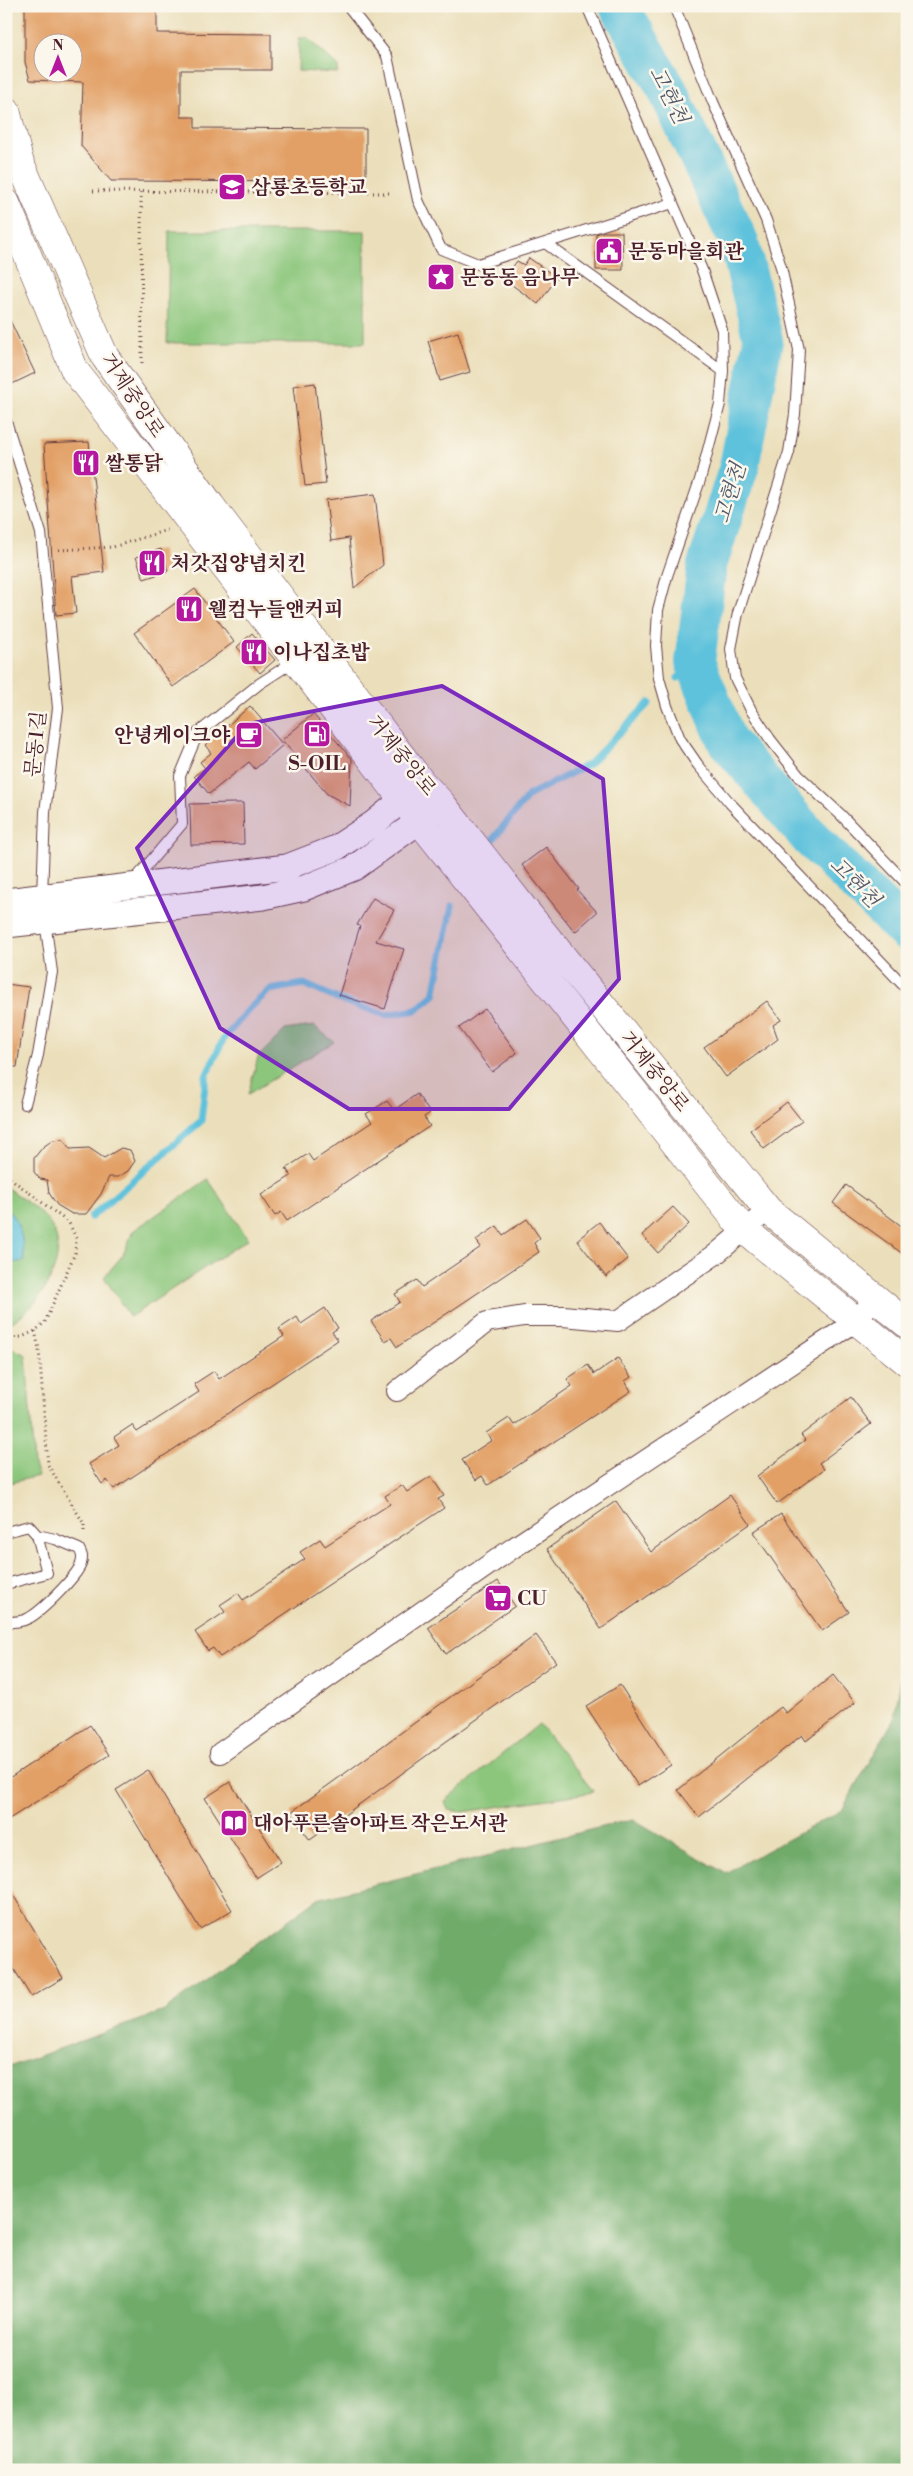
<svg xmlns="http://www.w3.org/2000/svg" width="913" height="2476" viewBox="0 0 913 2476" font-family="'Libre Bodoni','Noto Serif KR',serif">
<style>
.green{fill:#8bc67b;stroke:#6a7253}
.forest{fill:#70ab6b;stroke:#5d654b}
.water{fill:#5ec2dc;stroke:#547084}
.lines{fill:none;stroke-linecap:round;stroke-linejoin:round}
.stream{stroke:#5ec2dc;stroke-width:7}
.river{stroke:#5ec2dc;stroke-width:40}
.building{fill:#e2a066;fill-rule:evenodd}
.service-casing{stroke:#623c41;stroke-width:12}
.minor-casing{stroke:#623c41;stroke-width:22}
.tertiary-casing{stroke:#623c41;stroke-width:27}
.secondary-casing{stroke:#623c41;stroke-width:29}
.path{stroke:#623c41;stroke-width:3;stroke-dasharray:1 4;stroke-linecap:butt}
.service{stroke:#fff;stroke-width:10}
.minor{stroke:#fff;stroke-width:20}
.tertiary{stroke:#fff;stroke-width:25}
.secondary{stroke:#fff;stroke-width:28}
.marked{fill:#7b2cbf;fill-opacity:0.2;stroke:#7b2cbf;stroke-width:4;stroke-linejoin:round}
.labels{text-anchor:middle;stroke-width:5;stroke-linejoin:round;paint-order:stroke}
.poi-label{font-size:20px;font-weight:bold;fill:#4a1f2b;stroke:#fbf7ec;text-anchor:start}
.street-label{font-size:20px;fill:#4a1f2b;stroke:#fbf7ec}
.water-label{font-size:21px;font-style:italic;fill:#515869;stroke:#fbf7ec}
</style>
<rect width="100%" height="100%" fill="#fbf7ec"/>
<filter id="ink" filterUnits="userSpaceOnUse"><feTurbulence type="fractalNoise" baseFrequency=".02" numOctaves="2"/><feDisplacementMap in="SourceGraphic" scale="10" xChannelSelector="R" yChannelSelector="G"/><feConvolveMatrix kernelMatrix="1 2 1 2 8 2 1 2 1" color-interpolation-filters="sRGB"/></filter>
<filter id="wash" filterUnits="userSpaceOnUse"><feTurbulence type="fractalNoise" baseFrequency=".0096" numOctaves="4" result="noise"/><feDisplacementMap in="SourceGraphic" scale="20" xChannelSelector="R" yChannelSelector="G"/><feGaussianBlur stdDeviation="1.12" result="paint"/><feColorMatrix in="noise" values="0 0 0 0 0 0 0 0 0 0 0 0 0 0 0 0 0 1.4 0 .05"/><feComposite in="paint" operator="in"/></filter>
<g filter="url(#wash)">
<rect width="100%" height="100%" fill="#ebdfbb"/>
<path class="green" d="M299 38H307L338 66V73L298 71Z
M169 231H365V343H167Z
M314 1026 334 1042 248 1094 258 1057 285 1030Z
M208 1179 248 1239 130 1317 104 1277 123 1255 133 1231Z
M6 1187C20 1198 40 1209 50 1224 71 1252 45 1297 22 1315 17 1318 12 1323 6 1325Z
M6 1345 26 1355 34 1465 38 1476 6 1484Z
M539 1724 594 1792 463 1812 448 1810 445 1801Z"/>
<path class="forest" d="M907 1645V2470H6V2068L164 2011 317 1899 633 1819 725 1873 842 1810 894 1719Z"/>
<path class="water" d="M6 1209C21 1219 24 1245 24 1261L6 1264Z"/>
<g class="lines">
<path class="stream" d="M678 678 695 662
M494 838 529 795 589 764 649 703
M91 1217 201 1121 206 1076 224 1038 251 1007 270 990 304 984 340 1000 386 1015 416 1010 434 995 452 906"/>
<path class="river" d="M619 6 667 89 739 242 763 340 739 467 707 565 695 662 727 741 811 839 907 932"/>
</g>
<g id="blocks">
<path class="building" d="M25 6H157V33L271 34V70H181V117H195V128L366 129V182L111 181 81 146 83 82 30 80 25 62ZM42 42H72V72H42Z
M602 232H622L623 270H596V234Z
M529 258 557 278 538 304 504 279 517 261 524 265Z
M6 312 35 373 12 384 6 371Z
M458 332 470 372 440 381 428 341Z
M315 383 326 484 305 486 293 386Z
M89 442 104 572 72 576 76 613 56 615 44 444Z
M375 494 383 565 354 588 349 538 331 541 326 500Z
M161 549 168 571 144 579 136 557Z
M195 589 234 642 173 687 134 633Z
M252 633 275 660 260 673 237 647Z
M250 706 283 745 255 769 249 762 209 794 194 776 205 768 200 762 211 753 205 745Z
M313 714 352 759 350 806 327 794 282 740Z
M234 803H243L244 844 191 845 190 804Z
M546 847 579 889 577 890 597 912 575 932 522 865Z
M373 898 394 910 376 941 404 949 385 1009 339 995 360 926 357 925Z
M6 984 29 987 17 1067H6Z
M767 1001 781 1020 773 1025 778 1039 726 1077 704 1047Z
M485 1009 517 1053 492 1072 459 1028Z
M417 1094 430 1113 424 1117 430 1126 287 1221 281 1212 275 1216 261 1195 291 1176 286 1168 308 1154 313 1161 372 1122 366 1114 387 1101 394 1110Z
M787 1102 802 1121 764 1149 750 1130Z
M63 1139 70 1149 89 1148 104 1158 121 1148 130 1150 135 1161 128 1171 118 1177H109L101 1194 86 1214H72L57 1205 49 1193 47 1180 40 1179 34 1172V1158L43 1147 53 1140Z
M846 1185 907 1230V1257L833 1203Z
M673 1207 689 1224 658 1253 642 1235Z
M527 1219 540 1238 534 1243 539 1252 397 1347 391 1338 385 1341 371 1321 400 1302 395 1294 417 1280 422 1287 481 1247 476 1240 497 1226 503 1235Z
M599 1222 628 1259 606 1277 577 1240Z
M325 1308 338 1328 332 1332 338 1340 114 1489 107 1480 102 1484 89 1464 119 1445 114 1437 132 1425 137 1432 199 1392 194 1384 214 1371 219 1379 284 1336 279 1329 297 1317 301 1324Z
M618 1358 631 1377 625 1381 631 1391 488 1485 482 1476 476 1480 462 1460 492 1440 486 1433 509 1418 514 1425 572 1386 567 1379 588 1365 594 1374Z
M851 1397 871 1424 819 1463 824 1469 777 1504 757 1476 805 1440 801 1435Z
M431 1476 444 1496 438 1499 444 1508 220 1657 213 1648 208 1651 195 1632 225 1612 220 1605 238 1593 243 1600 305 1559 300 1552 320 1539 325 1546 390 1504 385 1496 402 1485 407 1492Z
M730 1495 750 1524 601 1629 547 1549 616 1501 651 1552Z
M781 1514 849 1612 822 1631 753 1532Z
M498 1581 515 1606 446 1654 428 1628Z
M536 1635 556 1662 310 1840 290 1813Z
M833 1675 855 1703 806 1741 802 1735 699 1817 678 1790 781 1707 786 1713Z
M620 1685 671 1765 638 1786 586 1706Z
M90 1725 109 1755 6 1821V1780Z
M148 1770 232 1910 200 1929 116 1790Z
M230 1782 281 1862 256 1878 205 1798Z
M6 1883 63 1978 31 1997 6 1956Z"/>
</g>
</g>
<g filter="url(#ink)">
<use href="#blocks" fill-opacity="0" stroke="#623c41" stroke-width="1"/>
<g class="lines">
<defs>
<path id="service" d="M348 6 387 56 418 200 441 249 478 264 673 203
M587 6 702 270 722 330 723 371 720 404 700 480 667 576 658 610 656 646 659 678 667 706 680 739 698 765 730 803 907 989
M674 6 713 102 766 220 781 267 799 350 795 414 789 452 738 613 731 649 735 678 751 710 770 739 799 776 841 815 907 884
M545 243 723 371
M6 421 41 533 58 708 45 812 42 897
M133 882 182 824 180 776 198 733 259 684 296 660
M25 1104 38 1055 52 972 45 921
M6 1532 29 1526 37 1535 47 1573 6 1584
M6 1622C14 1622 22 1622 29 1618 42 1611 76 1577 81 1564 83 1557 82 1554 79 1549L55 1539 37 1535"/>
<path id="minor" d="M397 1391 487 1322 524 1316H563L618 1321 716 1254 768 1210
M220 1753 513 1548 855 1322 875 1298"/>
<path id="tertiary" d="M6 901 287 867 336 848 374 823 418 787
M6 925 263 897 304 888 354 868 436 809"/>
<path id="secondary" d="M6 110 19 160 105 357 211 506 422 783 442 804 524 909 768 1210 907 1324
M6 203 75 371 403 800 743 1229 907 1362"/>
</defs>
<use href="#service" class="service-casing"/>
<use href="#minor" class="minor-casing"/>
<use href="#tertiary" class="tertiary-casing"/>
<use href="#secondary" class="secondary-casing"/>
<path class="path" d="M93 191 390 193
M141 192 142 366
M59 550 113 547 167 530
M6 1175 69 1223 76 1238 75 1253 45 1322 35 1331 22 1337 6 1338
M35 1331 39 1349 48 1465 84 1524V1534"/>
<use href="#service" class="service"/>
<use href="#minor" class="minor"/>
<use href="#tertiary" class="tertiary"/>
<use href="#secondary" class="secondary"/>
</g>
</g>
<path class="marked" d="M442 686 603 779 619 979 509 1109H349L220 1028 137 848 248 724Z"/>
<defs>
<symbol id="school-square" viewBox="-11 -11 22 22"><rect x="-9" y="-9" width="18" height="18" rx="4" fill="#b5179e" stroke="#fbf7ec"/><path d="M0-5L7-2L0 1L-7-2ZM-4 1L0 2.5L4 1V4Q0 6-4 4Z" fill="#fff"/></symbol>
<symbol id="civic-square" viewBox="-11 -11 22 22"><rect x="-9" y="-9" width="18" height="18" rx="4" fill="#b5179e" stroke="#fbf7ec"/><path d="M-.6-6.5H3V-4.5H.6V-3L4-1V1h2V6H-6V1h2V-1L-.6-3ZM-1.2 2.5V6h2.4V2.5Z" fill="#fff"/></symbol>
<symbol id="sight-square" viewBox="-11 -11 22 22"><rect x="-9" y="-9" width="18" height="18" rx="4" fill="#b5179e" stroke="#fbf7ec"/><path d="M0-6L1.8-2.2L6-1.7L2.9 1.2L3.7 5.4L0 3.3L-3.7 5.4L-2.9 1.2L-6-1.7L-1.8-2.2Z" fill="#fff"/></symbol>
<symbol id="restaurant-square" viewBox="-11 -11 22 22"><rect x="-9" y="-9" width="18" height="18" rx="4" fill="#b5179e" stroke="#fbf7ec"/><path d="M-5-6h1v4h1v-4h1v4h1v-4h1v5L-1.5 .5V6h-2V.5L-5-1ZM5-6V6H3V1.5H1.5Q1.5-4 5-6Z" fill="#fff"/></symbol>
<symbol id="fuel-square" viewBox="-11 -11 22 22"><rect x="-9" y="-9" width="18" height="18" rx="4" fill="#b5179e" stroke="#fbf7ec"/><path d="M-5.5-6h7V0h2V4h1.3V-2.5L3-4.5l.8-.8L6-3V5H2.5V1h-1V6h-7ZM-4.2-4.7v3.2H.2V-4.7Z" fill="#fff"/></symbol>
<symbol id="cafe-square" viewBox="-11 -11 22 22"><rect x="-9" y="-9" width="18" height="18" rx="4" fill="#b5179e" stroke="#fbf7ec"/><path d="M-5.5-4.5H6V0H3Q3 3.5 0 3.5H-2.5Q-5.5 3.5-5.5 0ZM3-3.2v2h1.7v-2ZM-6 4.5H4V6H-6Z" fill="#fff"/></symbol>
<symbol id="supermarket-square" viewBox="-11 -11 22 22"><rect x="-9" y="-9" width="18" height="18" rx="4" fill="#b5179e" stroke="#fbf7ec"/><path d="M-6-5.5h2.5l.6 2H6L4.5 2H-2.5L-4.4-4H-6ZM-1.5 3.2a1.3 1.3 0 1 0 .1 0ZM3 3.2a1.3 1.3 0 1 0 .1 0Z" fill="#fff"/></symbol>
<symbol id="library-square" viewBox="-11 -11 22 22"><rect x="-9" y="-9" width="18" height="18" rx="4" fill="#b5179e" stroke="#fbf7ec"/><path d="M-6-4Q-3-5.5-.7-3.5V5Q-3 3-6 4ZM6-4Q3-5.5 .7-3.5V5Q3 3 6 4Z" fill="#fff"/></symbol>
</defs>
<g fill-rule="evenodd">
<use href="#school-square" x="216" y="171" width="32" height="32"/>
<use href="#civic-square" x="593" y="235" width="32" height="32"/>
<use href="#sight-square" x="425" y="261" width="32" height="32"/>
<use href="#restaurant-square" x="70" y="447" width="32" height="32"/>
<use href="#restaurant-square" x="136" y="547" width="32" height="32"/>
<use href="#restaurant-square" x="173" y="593" width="32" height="32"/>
<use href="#restaurant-square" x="238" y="636" width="32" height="32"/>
<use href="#fuel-square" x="301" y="718" width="32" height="32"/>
<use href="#cafe-square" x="233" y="719" width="32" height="32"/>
<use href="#supermarket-square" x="482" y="1582" width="32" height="32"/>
<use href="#library-square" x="218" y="1807" width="32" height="32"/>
</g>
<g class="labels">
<g class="poi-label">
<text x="251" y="194">삼룡초등학교</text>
<text x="628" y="258">문동마을회관</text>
<text x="460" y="284">문동동 음나무</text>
<text x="105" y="470">쌀통닭</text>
<text x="171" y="570">처갓집양념치킨</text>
<text x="208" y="616">웰컴누들앤커피</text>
<text x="273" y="659">이나집초밥</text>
<text x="230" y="742" text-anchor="end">안녕케이크야</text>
<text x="317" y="770" text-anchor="middle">S-OIL</text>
<text x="517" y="1605">CU</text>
<text x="253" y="1830">대아푸른솔아파트 작은도서관</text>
</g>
<g class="street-label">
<text transform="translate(133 395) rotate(56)" y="7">거제중앙로</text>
<text transform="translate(35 744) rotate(-84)" y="7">문동1길</text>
<text transform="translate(402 755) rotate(51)" y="7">거제중앙로</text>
<text transform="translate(655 1071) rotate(51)" y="7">거제중앙로</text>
</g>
<g class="water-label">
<text transform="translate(669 95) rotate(63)" y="7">고현천</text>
<text transform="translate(730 493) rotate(-73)" y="7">고현천</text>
<text transform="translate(855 882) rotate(45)" y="7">고현천</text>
</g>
</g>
<rect width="913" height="2476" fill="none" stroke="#fbf7ec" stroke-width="25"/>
<g transform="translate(58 58)"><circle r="24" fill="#fbf7ec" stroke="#b4a19f"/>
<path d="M0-4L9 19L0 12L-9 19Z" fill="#b5179e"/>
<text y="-8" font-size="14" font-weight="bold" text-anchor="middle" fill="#4a1f2b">N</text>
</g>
</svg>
